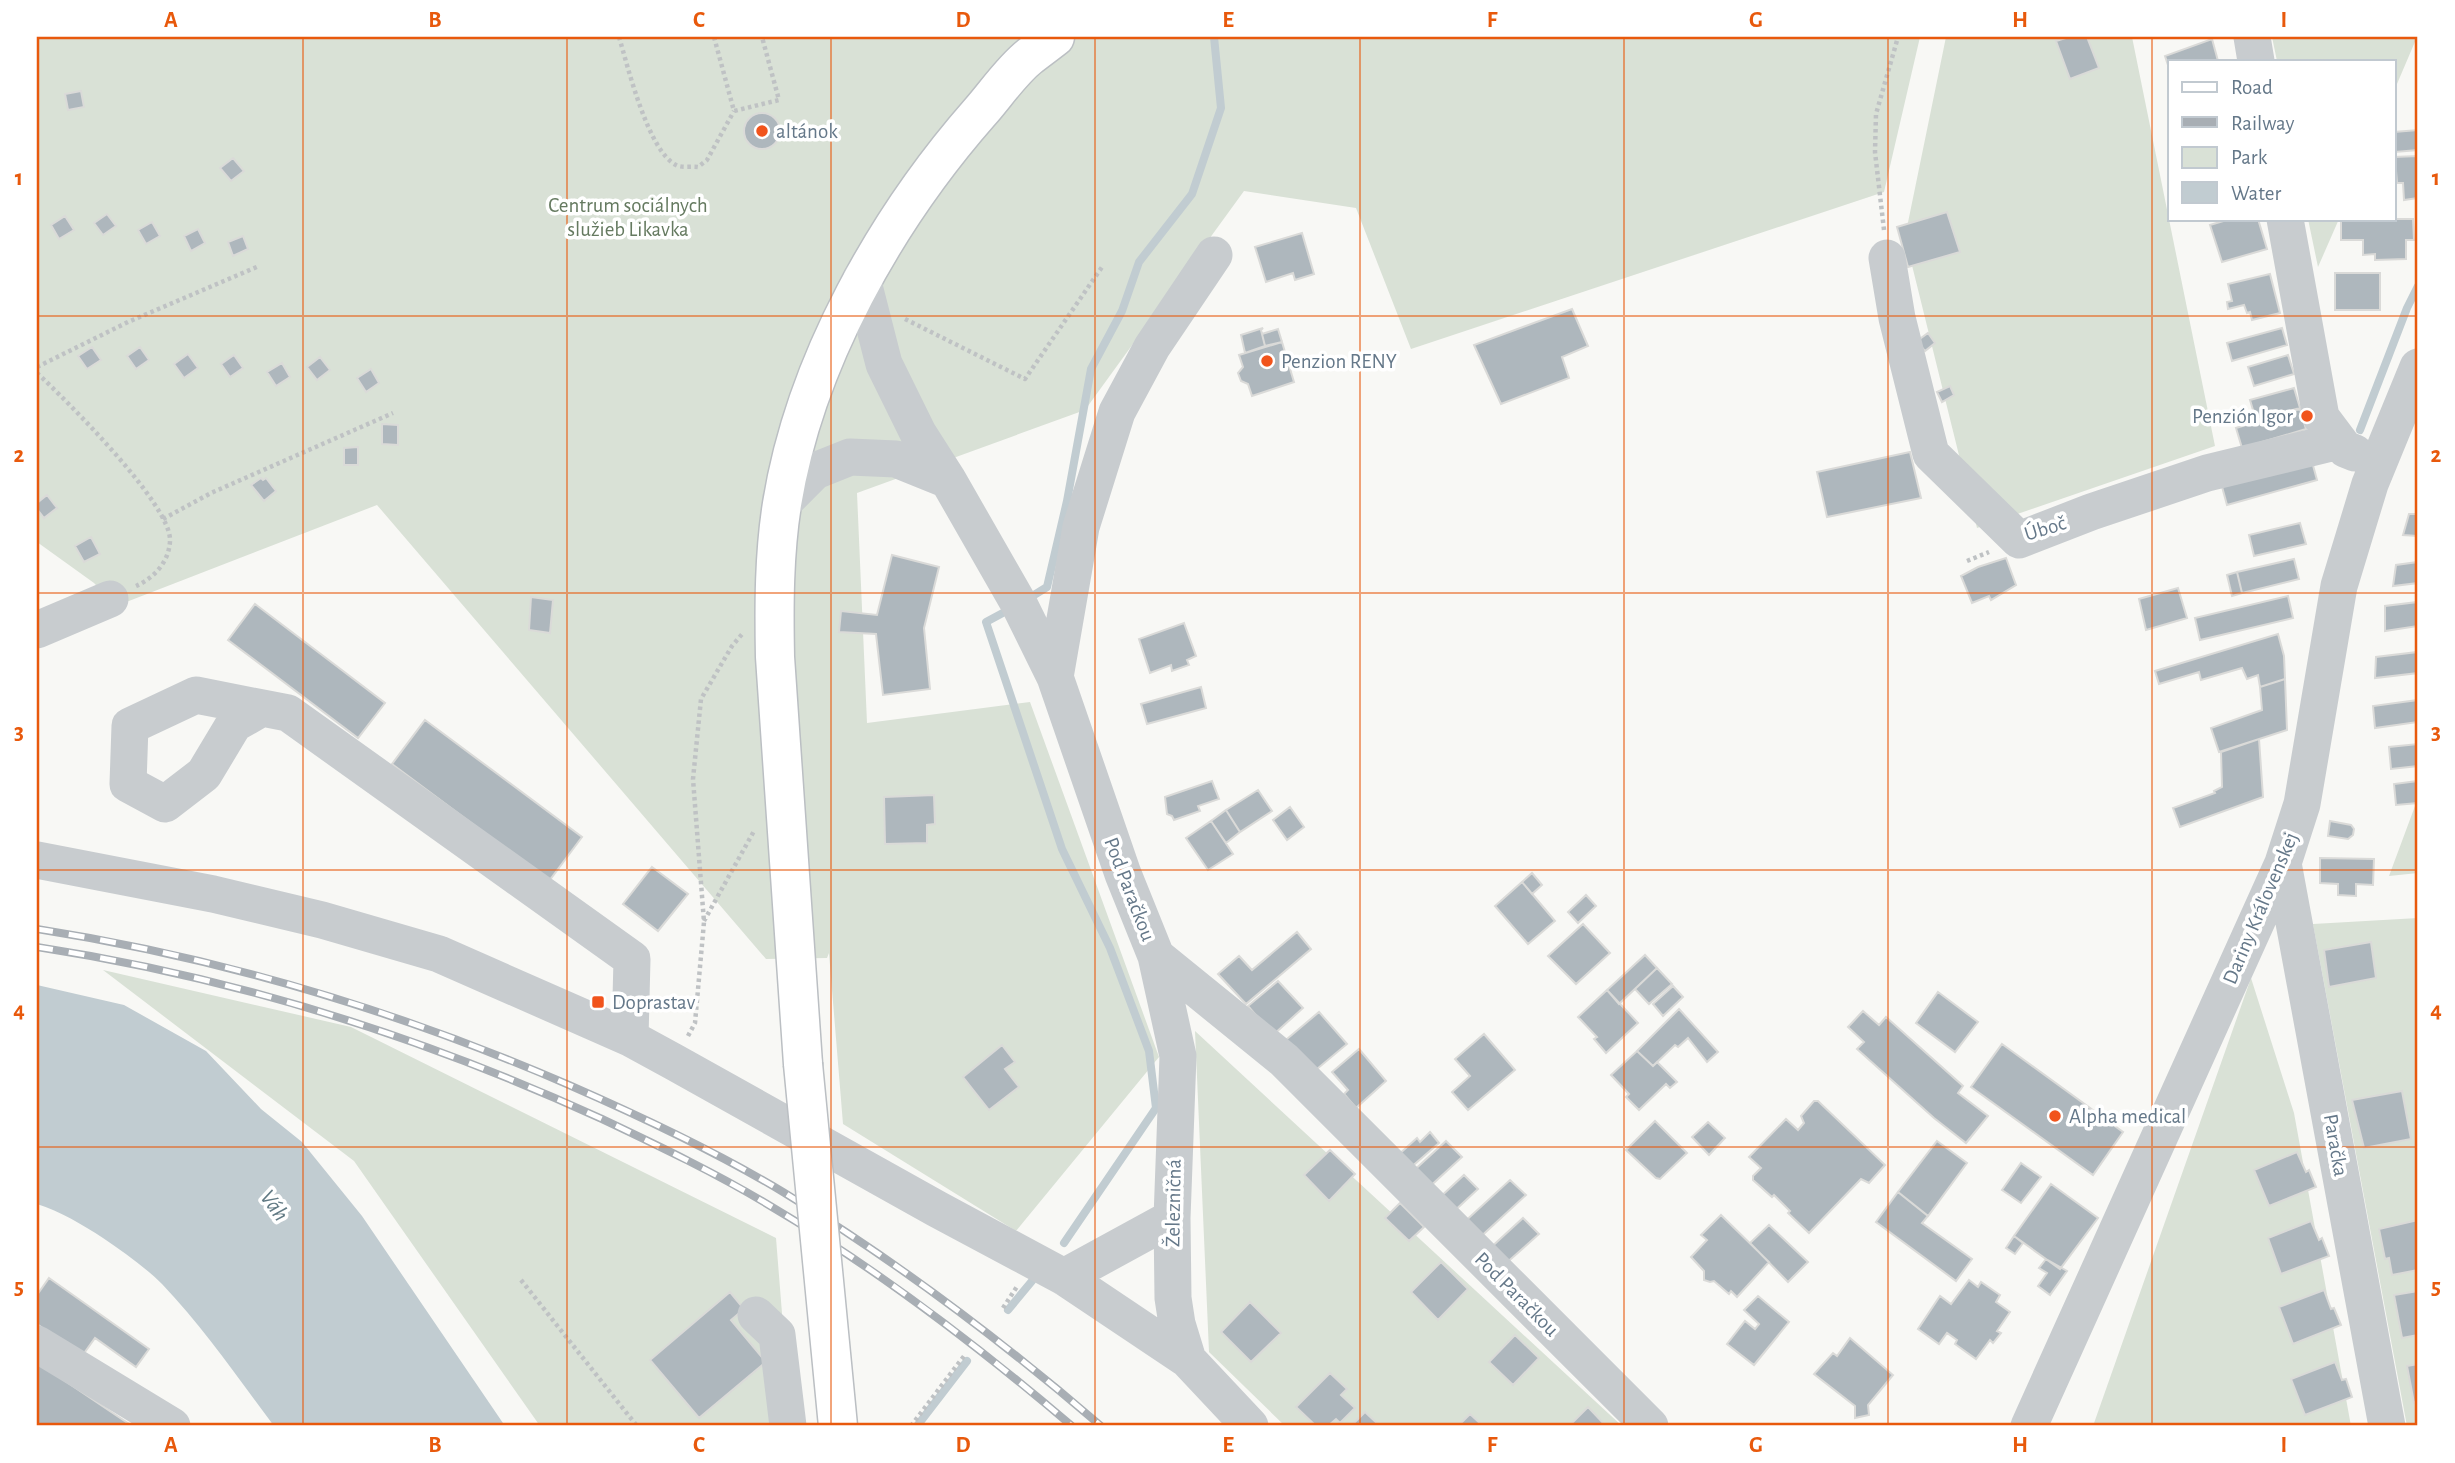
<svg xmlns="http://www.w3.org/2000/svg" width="2455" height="1463" viewBox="0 0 2455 1463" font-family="'Alegreya Sans',sans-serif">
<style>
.green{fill:#d9e1d6}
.water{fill:#c1ccd1}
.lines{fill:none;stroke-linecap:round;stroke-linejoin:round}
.stream{stroke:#c1ccd1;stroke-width:8}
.building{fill:#aeb7bd;stroke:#dadad8;stroke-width:2}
.major-casing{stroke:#bbbfc3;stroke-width:41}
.path{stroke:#bfc2c4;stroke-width:4.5;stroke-dasharray:3.5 3.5;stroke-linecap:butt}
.minor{stroke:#c8cccf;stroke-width:37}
.major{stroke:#fff;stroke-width:38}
.rail-casing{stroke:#a8aeb4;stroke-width:8}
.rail{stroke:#fff;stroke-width:5;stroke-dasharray:16;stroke-linecap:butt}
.major-bridge-casing{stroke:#bbbfc3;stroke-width:41;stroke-linecap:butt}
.major-bridge{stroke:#fff;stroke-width:38}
.grid{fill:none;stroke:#e8590c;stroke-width:2;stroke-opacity:0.55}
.poi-dot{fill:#f1541c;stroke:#fff;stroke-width:2.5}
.labels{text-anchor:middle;stroke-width:7;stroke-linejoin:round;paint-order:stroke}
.poi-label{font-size:21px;fill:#657889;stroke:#fff;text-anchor:start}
.park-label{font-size:21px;fill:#657a60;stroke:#fff}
.street-label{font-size:21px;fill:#657889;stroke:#fff}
.water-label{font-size:23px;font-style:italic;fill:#617a84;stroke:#fff}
.neatline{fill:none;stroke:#e8590c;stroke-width:2.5}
.grid-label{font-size:23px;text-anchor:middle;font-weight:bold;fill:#e8590c}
</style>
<rect width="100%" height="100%" fill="#f8f8f5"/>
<path class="green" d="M37 37H1920L1884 192 1411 349 1356 208 1244 191 1085 410 857 493 867 723 1030 702 1159 1057 1016 1231 843 1124 829 953 827 958 766 959 377 505 116 606 94 583 37 542Z
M1946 37H2132L2215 446 1977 528 1905 237Z
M2272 37H2417L2394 91V61H2277Z
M2308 219H2339L2318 267Z
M2418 798V873L2389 876Z
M2418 918V1426H2407L2313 924Z
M103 970 351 1027 776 1238 791 1426H540L354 1161Z
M2251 978 2294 1113 2351 1426H2093Z
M1195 1031 1622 1426H1285L1209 1352Z"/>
<path class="water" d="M37 985 124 1005 206 1051 261 1109 302 1142 362 1216 505 1426H274C238 1378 203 1327 162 1284 144 1266 123 1252 103 1238 83 1225 60 1211 37 1204Z"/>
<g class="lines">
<path class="stream" d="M2360 430 2407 308 2418 286
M1026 600 1047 587 1067 501 1091 369 1122 311 1139 262 1192 194 1221 108 1214 37
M1012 608 986 622 1062 849 1110 948 1149 1051 1156 1108 1064 1243
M1008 1310 1032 1281
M917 1426 967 1361"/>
</g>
<path class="building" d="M2069 37H2087L2099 68 2070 79 2056 41Z
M2212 39 2218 61H2170V71L2165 56Z
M81 91 84 107 68 110 65 94Z
M744 131a18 18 0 1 1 36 0a18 18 0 1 1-36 0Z
M2418 130V150L2395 152 2394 132Z
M2418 156V198L2404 200 2403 183H2397L2396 171H2394V157Z
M233 158 244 171 231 181 220 168Z
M1947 212 1960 252 1908 267 1897 227Z
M107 214 116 226 103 235 94 223Z
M65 216 74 230 59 239 51 225Z
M2230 219H2258L2267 249 2222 262 2210 225Z
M2341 219H2413L2414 240H2406V259L2375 260V254L2363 255V240H2341Z
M152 222 160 236 146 244 138 230Z
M198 229 205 243 191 251 184 236Z
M1302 233 1314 274 1295 280 1293 273 1266 282 1255 247Z
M243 236 248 249 233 256 228 242Z
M2335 273H2380V310H2335Z
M2270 274 2280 313 2252 320 2250 312 2247 313 2244 305 2228 309 2227 302 2232 301 2228 284Z
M1572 309 1588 346 1562 357 1569 378 1501 404 1474 345Z
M1263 328 1261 330 1265 346 1245 353 1241 335Z
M2282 328 2287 345 2232 361 2227 343Z
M1278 329 1282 342 1265 346 1262 334Z
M1928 333 1935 343 1925 351 1917 341Z
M1282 342 1294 382 1252 396 1248 384 1241 381 1238 373 1243 367 1239 355Z
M92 347 101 360 87 369 78 356Z
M140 347 149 360 136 369 127 356Z
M188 354 198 368 184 378 174 364Z
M234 355 243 368 230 377 221 364Z
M2288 355 2294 374 2254 386 2248 367Z
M320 357 330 370 317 380 307 367Z
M282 363 290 377 276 386 267 372Z
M371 369 379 383 366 392 357 378Z
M1950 386 1954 395 1942 402 1937 392Z
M2294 388 2300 408 2256 420 2250 400Z
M2300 409 2306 429 2242 448 2236 428Z
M382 424 398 425V445L382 444Z
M358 447V465H344V448Z
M1910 452 1921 498 1827 517 1817 472Z
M2311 458 2317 480 2227 505 2221 483Z
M261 478 263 480 266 478 276 491 264 501 251 485Z
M47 495 57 508 44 518 37 509V503Z
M2409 514H2418V536L2403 535Z
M2300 523 2306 544 2254 556 2249 535Z
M91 537 100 554 84 562 75 546Z
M892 555 939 567 924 628 930 689 883 695 876 634 839 632 841 611 877 615Z
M2006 558 2016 585 1991 600 1989 596 1972 603 1961 576 1978 567Z
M2294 559 2299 579 2242 593 2237 572Z
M2418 562V583L2393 586 2396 565Z
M2237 572 2242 593 2232 596 2227 575Z
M2178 588 2187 618 2146 630 2139 599Z
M2288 596 2293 618 2200 640 2195 618Z
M531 597 553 600 550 633 529 630Z
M2418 602V626L2385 631V606Z
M255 604 385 703 358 738 228 640Z
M1184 623 1196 656 1187 660 1189 665 1172 671 1171 665 1150 673 1139 639Z
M2278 634 2284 656 2285 679 2260 687 2258 675 2247 679 2242 668 2201 680 2199 672 2159 684 2155 671Z
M2418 652V673L2375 678 2376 657Z
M2285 679 2287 730 2219 752 2211 728 2262 710 2260 687Z
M1201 687 1206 708 1147 724 1141 704Z
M2418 700V722L2375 728 2373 706Z
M425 720 582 837 549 881 392 764Z
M2259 739 2263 797 2180 827 2173 808 2215 793 2214 791 2222 787 2221 752Z
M2418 744V766L2391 769 2389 747Z
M1212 781 1219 799 1198 806 1200 811 1174 820 1172 816 1167 814 1165 797Z
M2418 781V803L2396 805 2394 784Z
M1258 790 1272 811 1240 832 1226 810Z
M934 795 935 824 927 825V843L885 844 884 797Z
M1290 807 1304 827 1287 840 1273 820Z
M1226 810 1240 832 1226 843 1211 821Z
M1211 821 1233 854 1208 870 1186 838Z
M2330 821 2351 825 2354 829 2353 835 2348 839 2328 836Z
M2320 858 2374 859 2373 885 2356 884V896L2338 895V884L2320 883Z
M652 867 688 894 658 931 623 904Z
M1532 873 1542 885 1532 894 1522 882Z
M1522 882 1555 921 1528 944 1495 906Z
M1586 895 1596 906 1578 923 1568 912Z
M1583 924 1610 953 1576 984 1548 956Z
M1297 932 1311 949 1246 1004 1218 974 1239 956 1252 970Z
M2371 942 2376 978 2329 987 2324 950Z
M1645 955 1657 968 1619 1004 1607 990Z
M1657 968 1672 984 1649 1004 1635 989Z
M1278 981 1303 1008 1273 1035 1248 1006Z
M1673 986 1683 997 1663 1016 1653 1004Z
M1607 990 1638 1023 1606 1053 1594 1039 1597 1037 1578 1017Z
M1938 992 1978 1022 1955 1052 1916 1023Z
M1679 1009 1718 1052 1707 1062 1688 1038 1678 1047 1675 1045 1653 1066 1637 1051Z
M1863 1011 1879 1025 1886 1017 1963 1086 1958 1093 1988 1116 1966 1143 1934 1118 1857 1049 1864 1042 1848 1027Z
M1319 1012 1347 1044 1311 1074 1281 1044Z
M1484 1034 1515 1070 1468 1110 1452 1092 1470 1076 1455 1059Z
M2002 1044 2123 1132 2093 1175 1971 1087Z
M1002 1045 1015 1062 1005 1069 1019 1087 989 1110 963 1077Z
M1359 1049 1386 1081 1356 1108 1344 1094 1348 1090 1332 1072Z
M1637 1051 1653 1066 1657 1062 1677 1082 1670 1088 1666 1084 1639 1110 1626 1097 1629 1094 1611 1075Z
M2402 1091 2411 1139 2364 1148 2352 1100Z
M1814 1101H1818L1885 1165 1869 1183 1861 1179 1809 1233 1788 1213 1790 1211 1774 1195 1772 1197 1753 1180V1176L1761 1168 1749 1157 1786 1119 1798 1130 1804 1123 1801 1116Z
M1655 1121 1687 1153 1660 1179 1656 1178 1626 1150Z
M1708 1122 1725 1138 1709 1155 1692 1137Z
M1430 1132 1439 1143 1409 1169 1397 1156 1417 1138 1420 1142Z
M1446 1141 1462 1157 1426 1190 1410 1174Z
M1937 1141 1967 1163 1928 1216 1898 1192Z
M1330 1150 1355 1174 1329 1201 1304 1175Z
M2297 1152 2306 1172 2309 1170 2316 1187 2269 1206 2254 1170Z
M2021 1163 2041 1177 2021 1203 2002 1190Z
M1464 1175 1478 1189 1451 1214 1437 1200Z
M1510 1180 1526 1195 1476 1241 1461 1225Z
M2051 1184 2098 1218 2060 1269 2014 1236Z
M1898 1192 1928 1216 1922 1223 1972 1259 1956 1281 1876 1222Z
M1400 1203 1424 1227 1409 1241 1385 1218Z
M1721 1215 1769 1262 1737 1297 1731 1291 1729 1294 1714 1281 1710 1282 1704 1280V1271L1691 1257 1707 1240 1701 1235Z
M1523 1218 1539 1234 1503 1266 1487 1251Z
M2418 1220V1270L2392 1275 2389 1258 2385 1259 2379 1229Z
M2311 1221 2319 1240 2322 1238 2329 1256 2281 1274 2268 1238Z
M1769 1225 1808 1262 1788 1282 1750 1243Z
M2014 1236 2023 1243 2015 1254 2006 1248Z
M2046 1259 2067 1271 2050 1295 2038 1286 2047 1273 2039 1268Z
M1441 1262 1468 1289 1438 1320 1411 1292Z
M49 1278 149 1349 136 1367 95 1338 82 1356 37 1324V1295Z
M1969 1280 1978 1287 1981 1282 2000 1295 1996 1302 2010 1312 1997 1331 2001 1333 1993 1343 1990 1340 1976 1359 1955 1344 1957 1340 1947 1333 1939 1344 1918 1329 1940 1296 1951 1304Z
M2324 1290 2331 1309 2334 1308 2341 1325 2293 1344 2279 1307Z
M2418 1291V1335L2402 1338 2394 1295Z
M730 1292 744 1309 731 1320 766 1362 699 1418 650 1360Z
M1758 1296 1789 1322 1754 1365 1727 1344 1745 1321 1755 1329 1759 1324 1744 1310Z
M1250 1302 1281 1333 1251 1362 1221 1332Z
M1515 1335 1539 1358 1513 1385 1489 1362Z
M1850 1338 1893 1375 1868 1405 1869 1415 1855 1418V1406L1814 1374 1833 1353 1837 1356Z
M37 1362 129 1424 127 1426H37Z
M2335 1362 2342 1380 2346 1379 2352 1397 2305 1415 2291 1379Z
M2418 1364V1402L2414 1403 2407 1366Z
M1330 1373 1347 1389 1341 1395 1355 1408 1340 1423 1336 1419 1328 1426H1316L1296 1407Z
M1588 1407 1606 1426H1569Z
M1365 1412 1380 1426H1351Z
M1470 1414 1483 1426H1458Z"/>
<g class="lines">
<defs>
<path id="major" d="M803 1064 775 657C774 606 774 554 782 504 805 362 886 219 980 112 996 94 1011 71 1030 56 1038 50 1046 44 1055 37"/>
</defs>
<use href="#major" class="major-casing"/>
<path class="path" d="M619 37C628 67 648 151 676 165 681 168 691 166 698 167L707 160 734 111
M714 37 734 111 779 100 762 37
M1884 230 1875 152 1876 114 1898 37
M905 319 1025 379 1102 267
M37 367 128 322 259 266
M37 373C65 399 172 505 170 541 169 562 154 578 136 586
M163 519 211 493 393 413
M1967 561 1989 552
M704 921 754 831
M688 1036 695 1023 704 922 693 779 701 699 732 646 743 633
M521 1280 637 1426
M1003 1308 1018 1285
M911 1426 964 1356"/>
<path class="minor" d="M2252 37 2256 61
M2285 219 2321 417 2345 449 2355 453
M1887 258 1897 318 1931 454 2019 540 2091 512 2207 473 2339 441
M862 278 884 364 918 433 948 480 1019 604 1055 677 1123 874 1156 956 1284 1060 1650 1426
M782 504 815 471 850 457 896 459 948 480
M37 630 110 599
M1055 677 1081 527 1117 412 1152 347 1214 255
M262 708 234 724 204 774 165 804 128 784 130 726 196 695 288 713 632 959 630 1038
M37 860 213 894 322 920 439 954 630 1038 674 1062 937 1209 1064 1277 1188 1360
M2283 863 2387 1426
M1156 956 1178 1056 1172 1218 1173 1298 1177 1324 1188 1360 1250 1426
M1064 1277 1172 1218
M756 1315 777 1335 788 1426
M37 1344 172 1426
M2029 1426 2283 863 2302 804 2339 586 2370 484 2418 367"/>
<use href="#major" class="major"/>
<defs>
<path id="rail" d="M37 929C223 958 396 1010 569 1085 642 1117 715 1151 783 1192 896 1261 1001 1340 1101 1426
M37 947C233 977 421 1036 602 1119 659 1146 718 1174 772 1207 879 1270 978 1346 1072 1426"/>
</defs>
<use href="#rail" class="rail-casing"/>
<use href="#rail" class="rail"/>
<defs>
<path id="major-bridge" d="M803 1064 838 1426"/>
</defs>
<use href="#major-bridge" class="major-bridge-casing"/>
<use href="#major-bridge" class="major-bridge"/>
</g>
<path class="grid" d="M303 37V1426M567 37V1426M831 37V1426M1095 37V1426M1360 37V1426M1624 37V1426M1888 37V1426M2152 37V1426M37 316H2418M37 593H2418M37 870H2418M37 1147H2418"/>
<g class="poi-dot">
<circle cx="762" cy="131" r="7"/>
<circle cx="1267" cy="361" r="7"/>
<circle cx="2307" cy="416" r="7"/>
<rect x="591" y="995" width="14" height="14" rx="3.5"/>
<circle cx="2055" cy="1116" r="7"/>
</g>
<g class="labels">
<g class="poi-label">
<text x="776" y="138">altánok</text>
<text x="1281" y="368">Penzion RENY</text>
<text x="2293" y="423" text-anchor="end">Penzión Igor</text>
<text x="612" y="1009">Doprastav</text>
<text x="2069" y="1123">Alpha medical</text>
</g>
<g class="park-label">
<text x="628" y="212">Centrum sociálnych<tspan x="628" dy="24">služieb Likavka</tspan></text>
</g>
<g class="street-label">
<text transform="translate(2045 528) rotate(-17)" y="7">Úboč</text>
<text transform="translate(1130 889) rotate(69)" y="7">Pod Paračkou</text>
<text transform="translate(2260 908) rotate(-67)" y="7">Dariny Kráľovenskej</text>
<text transform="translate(2336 1145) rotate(80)" y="7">Paračka</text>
<text transform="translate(1173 1203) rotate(-89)" y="7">Železničná</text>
<text transform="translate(1517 1294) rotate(45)" y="7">Pod Paračkou</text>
</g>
<g class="water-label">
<text transform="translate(275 1205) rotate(54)" y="8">Váh</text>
</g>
</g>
<rect width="2455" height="1463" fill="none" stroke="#ffffff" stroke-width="77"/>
<rect x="2168" y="60" width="228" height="161" fill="#ffffff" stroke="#c1c9d0" stroke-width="2"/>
<rect x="2182" y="82" width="35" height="10" fill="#ffffff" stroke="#c1c9d0" stroke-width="2"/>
<text x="2231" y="94" font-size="21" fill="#657889">Road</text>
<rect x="2182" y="117" width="35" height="10" fill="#a8aeb4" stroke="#c1c9d0" stroke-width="2"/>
<text x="2231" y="130" font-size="21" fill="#657889">Railway</text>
<rect x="2182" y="147" width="35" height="21" fill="#d9e1d6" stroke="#c1c9d0" stroke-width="2"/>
<text x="2231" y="164" font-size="21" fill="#657889">Park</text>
<rect x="2182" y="182" width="35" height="21" fill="#c1ccd1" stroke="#c1c9d0" stroke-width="2"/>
<text x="2231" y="200" font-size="21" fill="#657889">Water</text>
<rect x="38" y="38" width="2378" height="1386" class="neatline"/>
<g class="grid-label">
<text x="171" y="27">A</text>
<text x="435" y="27">B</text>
<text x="699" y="27">C</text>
<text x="963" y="27">D</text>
<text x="1228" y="27">E</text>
<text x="1492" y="27">F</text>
<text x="1756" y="27">G</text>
<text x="2020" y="27">H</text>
<text x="2284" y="27">I</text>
<text x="19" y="185">1</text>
<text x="2436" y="185">1</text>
<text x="19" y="462">2</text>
<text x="2436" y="462">2</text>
<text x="19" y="739">3</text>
<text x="2436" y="739">3</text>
<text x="19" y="1017">4</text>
<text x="2436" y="1017">4</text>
<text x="19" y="1294">5</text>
<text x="2436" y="1294">5</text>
<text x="171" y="1452">A</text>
<text x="435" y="1452">B</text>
<text x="699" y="1452">C</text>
<text x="963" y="1452">D</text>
<text x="1228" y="1452">E</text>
<text x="1492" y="1452">F</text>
<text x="1756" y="1452">G</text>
<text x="2020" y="1452">H</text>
<text x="2284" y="1452">I</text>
</g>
</svg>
